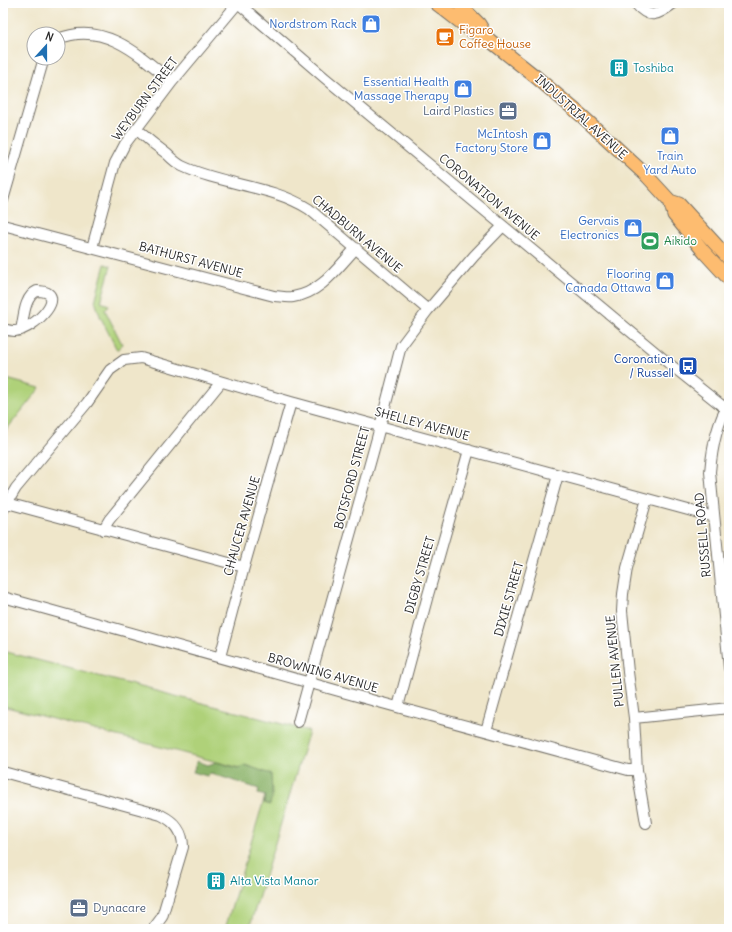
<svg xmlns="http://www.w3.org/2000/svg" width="732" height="932" viewBox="0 0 732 932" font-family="Delius,sans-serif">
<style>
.green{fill:#afd179;stroke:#6d7e52}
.forest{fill:#8bb369;stroke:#5b6f4a}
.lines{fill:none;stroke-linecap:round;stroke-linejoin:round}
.minor-casing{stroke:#706c63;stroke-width:12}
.major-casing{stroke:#706c63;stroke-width:15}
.minor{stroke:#fff;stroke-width:10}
.major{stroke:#fdbc70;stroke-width:13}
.labels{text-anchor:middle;stroke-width:3;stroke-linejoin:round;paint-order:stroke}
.shop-label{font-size:12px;fill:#366cbe;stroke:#fff;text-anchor:end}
.food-label{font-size:12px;fill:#c56008;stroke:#fff;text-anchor:start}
.culture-label{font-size:12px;fill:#0d838f;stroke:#fff;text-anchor:start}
.street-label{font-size:12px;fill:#2b2b2b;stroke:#fff}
.service-label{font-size:12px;fill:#4e5e75;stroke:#fff;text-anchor:end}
.leisure-label{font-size:12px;fill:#27864d;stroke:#fff;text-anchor:start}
.transit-label{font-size:12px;fill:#164399;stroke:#fff;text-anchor:end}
</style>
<rect width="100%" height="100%" fill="#fff"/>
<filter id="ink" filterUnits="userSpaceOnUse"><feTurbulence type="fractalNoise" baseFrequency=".025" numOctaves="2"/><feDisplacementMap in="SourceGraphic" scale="8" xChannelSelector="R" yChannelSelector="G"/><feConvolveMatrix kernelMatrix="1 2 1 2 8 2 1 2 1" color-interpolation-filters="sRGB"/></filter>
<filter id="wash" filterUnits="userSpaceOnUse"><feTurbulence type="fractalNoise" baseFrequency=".012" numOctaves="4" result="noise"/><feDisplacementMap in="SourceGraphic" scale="16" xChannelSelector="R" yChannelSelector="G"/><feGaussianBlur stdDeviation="0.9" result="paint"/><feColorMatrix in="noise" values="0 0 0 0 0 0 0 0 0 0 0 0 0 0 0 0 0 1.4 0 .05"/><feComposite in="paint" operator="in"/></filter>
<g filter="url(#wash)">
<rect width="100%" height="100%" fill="#efe6ca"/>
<path class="green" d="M105 264 111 266 101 302 109 305 105 310 122 344 117 350 100 316 95 301Z
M3 378 40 388 3 434Z
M3 651 309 731 249 929H225L271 776 3 706Z"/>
<path class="forest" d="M197 761 208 765 216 762 238 768 245 765 271 774 272 795 270 805 264 803 266 796 258 794 259 789 210 773 207 776 193 772Z"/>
</g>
<g filter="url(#ink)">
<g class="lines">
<defs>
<path id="minor" d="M238 3 325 78 672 366 726 409
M635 3C650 21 657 15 674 3
M58 39C103 20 140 55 172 82
M136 129C146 138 156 146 167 154 171 158 176 163 182 166 222 185 271 185 309 209L428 310
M3 200 44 58
M3 225 274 296C280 296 287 298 293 297 321 293 338 267 356 248
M92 248 115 163 125 144 172 82 238 3
M3 329C7 330 11 331 15 331 36 329 71 291 37 291 24 297 24 317 21 330
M729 403C717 423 712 448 710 472L729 668
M7 503 244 567
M3 510 16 488 87 403 110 370 124 360 141 358 291 402 714 517
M103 530 109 520 221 382
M3 597 364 698 628 770H637
M220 657 244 567 291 402
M398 707 428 595 469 450
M634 718 729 708
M298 722 377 438 401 346 428 310 474 256 503 226
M486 731 558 475
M3 772 161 815C175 822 183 831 183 847L162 917 153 929
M646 823 637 770 634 718 628 672 622 611 623 594 627 568 647 499"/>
<path id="major" d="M436 3 472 31 488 39 536 77 582 116 647 176 670 201 674 215 705 253 729 279
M458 3 479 24 488 39
M670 201 679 204 729 259"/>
</defs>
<use href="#minor" class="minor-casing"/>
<use href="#major" class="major-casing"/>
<use href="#minor" class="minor"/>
<use href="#major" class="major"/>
</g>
</g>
<defs>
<symbol id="shop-square" viewBox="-11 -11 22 22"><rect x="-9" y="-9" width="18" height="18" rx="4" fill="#3f7fe0" stroke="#fff"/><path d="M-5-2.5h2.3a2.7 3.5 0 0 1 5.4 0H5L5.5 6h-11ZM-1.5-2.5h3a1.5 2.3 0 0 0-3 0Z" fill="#fff"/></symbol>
<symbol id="cafe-square" viewBox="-11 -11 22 22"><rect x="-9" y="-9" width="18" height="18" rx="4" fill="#e8710a" stroke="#fff"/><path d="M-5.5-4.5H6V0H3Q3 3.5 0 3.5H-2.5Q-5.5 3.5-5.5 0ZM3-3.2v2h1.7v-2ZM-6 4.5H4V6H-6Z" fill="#fff"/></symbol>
<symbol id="building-square" viewBox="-11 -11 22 22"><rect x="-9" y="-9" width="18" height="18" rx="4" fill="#0f9aa8" stroke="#fff"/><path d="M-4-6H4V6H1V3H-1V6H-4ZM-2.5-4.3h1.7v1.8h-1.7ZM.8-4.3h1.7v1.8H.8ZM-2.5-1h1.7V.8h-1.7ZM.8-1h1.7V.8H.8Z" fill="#fff"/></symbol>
<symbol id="office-square" viewBox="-11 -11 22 22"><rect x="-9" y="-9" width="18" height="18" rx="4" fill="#5c6f8a" stroke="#fff"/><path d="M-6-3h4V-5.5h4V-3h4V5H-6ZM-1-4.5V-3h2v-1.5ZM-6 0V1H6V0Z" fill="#fff"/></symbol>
<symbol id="stadium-square" viewBox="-11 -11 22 22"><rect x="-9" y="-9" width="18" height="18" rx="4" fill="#2e9e5b" stroke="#fff"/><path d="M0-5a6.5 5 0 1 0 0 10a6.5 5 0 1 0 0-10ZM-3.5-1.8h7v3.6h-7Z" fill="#fff"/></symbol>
<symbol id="bus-square" viewBox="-11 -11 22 22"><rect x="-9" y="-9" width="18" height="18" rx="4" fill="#1a4fb4" stroke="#fff"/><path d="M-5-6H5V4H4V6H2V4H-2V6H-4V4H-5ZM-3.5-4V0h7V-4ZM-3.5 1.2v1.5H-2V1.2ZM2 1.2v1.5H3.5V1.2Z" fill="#fff"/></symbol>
</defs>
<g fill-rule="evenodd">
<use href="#shop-square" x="360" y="13" width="22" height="22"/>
<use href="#cafe-square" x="434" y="26" width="22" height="22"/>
<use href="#building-square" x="608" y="57" width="22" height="22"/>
<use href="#shop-square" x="452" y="78" width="22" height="22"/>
<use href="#office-square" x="497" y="100" width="22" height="22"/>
<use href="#shop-square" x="659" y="125" width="22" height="22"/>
<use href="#shop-square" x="531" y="130" width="22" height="22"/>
<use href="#shop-square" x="622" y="217" width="22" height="22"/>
<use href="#stadium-square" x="639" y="230" width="22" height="22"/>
<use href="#shop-square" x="654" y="270" width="22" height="22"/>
<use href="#bus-square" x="677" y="355" width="22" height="22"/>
<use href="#building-square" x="205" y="870" width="22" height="22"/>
<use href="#office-square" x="68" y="897" width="22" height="22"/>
</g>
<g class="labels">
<g class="shop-label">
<text x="357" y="28">Nordstrom Rack</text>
<text x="449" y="86">Essential Health<tspan x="449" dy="14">Massage Therapy</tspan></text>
<text x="528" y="138">McIntosh<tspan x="528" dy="14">Factory Store</tspan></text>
<text x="670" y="160" text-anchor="middle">Train<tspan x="670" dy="14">Yard Auto</tspan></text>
<text x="619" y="225">Gervais<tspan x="619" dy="14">Electronics</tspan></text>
<text x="651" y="278">Flooring<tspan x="651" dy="14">Canada Ottawa</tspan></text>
</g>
<g class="food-label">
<text x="459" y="34">Figaro<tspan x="459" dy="14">Coffee House</tspan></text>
</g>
<g class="culture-label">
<text x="633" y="72">Toshiba</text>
<text x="230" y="885">Alta Vista Manor</text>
</g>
<g class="street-label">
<text transform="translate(145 99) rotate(-53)" y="4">WEYBURN STREET</text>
<text transform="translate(581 117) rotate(42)" y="4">INDUSTRIAL AVENUE</text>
<text transform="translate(489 197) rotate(40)" y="4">CORONATION AVENUE</text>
<text transform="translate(357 234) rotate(40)" y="4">CHADBURN AVENUE</text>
<text transform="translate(191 260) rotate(15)" y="4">BATHURST AVENUE</text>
<text transform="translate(422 424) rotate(15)" y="4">SHELLEY AVENUE</text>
<text transform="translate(352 478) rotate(-75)" y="4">BOTSFORD STREET</text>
<text transform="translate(242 526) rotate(-74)" y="4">CHAUCER AVENUE</text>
<text transform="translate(703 535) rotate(-95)" y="4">RUSSELL ROAD</text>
<text transform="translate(420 575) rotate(-74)" y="4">DIGBY STREET</text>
<text transform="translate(509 599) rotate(-74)" y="4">DIXIE STREET</text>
<text transform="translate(615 661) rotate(-96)" y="4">PULLEN AVENUE</text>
<text transform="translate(323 673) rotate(16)" y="4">BROWNING AVENUE</text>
</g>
<g class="service-label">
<text x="494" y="115">Laird Plastics</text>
<text x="93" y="912" text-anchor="start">Dynacare</text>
</g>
<g class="leisure-label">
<text x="664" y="245">Aikido</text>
</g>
<g class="transit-label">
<text x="674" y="363">Coronation<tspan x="674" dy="14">/ Russell</tspan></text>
</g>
</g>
<rect width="732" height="932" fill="none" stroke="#fff" stroke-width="16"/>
<g transform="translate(46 46) rotate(21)"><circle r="19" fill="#ffffff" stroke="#aaaaaa"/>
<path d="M0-3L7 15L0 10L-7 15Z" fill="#1f6fb2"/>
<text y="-6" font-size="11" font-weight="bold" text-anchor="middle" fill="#2b2b2b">N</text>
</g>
</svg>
